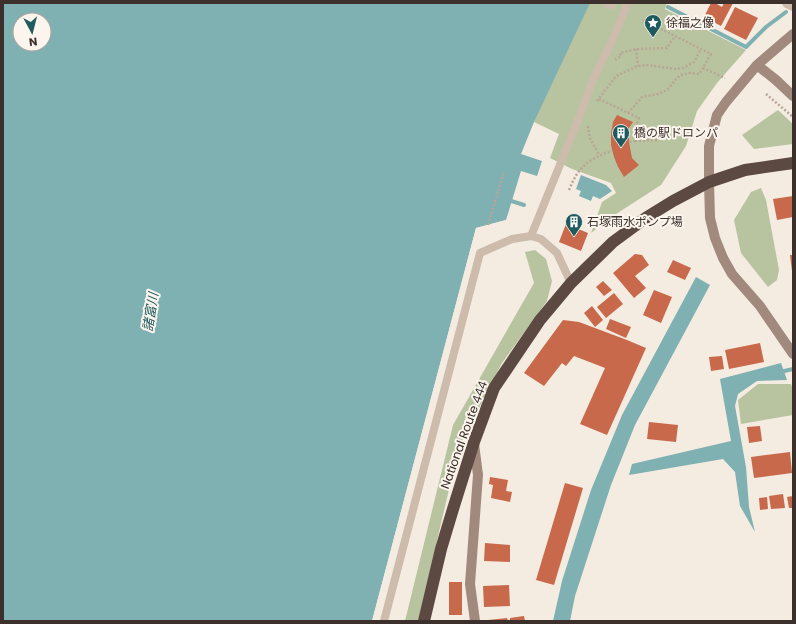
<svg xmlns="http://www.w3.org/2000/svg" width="796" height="624" viewBox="0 0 796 624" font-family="Poppins,'Noto Sans JP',sans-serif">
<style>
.green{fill:#b8c4a0}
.water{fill:#7fb0b2;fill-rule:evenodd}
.pier{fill:#f4ebe1}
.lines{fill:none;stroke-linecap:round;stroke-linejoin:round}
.stream{stroke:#7fb0b2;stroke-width:4}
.building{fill:#c8694b}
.path{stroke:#b9a596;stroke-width:2.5;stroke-dasharray:2 2;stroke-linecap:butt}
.lane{stroke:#cdbbac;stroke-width:8}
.street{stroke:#cdbbac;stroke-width:10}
.secondary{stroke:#a18a7d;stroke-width:10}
.highway{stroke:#5c4a42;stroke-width:12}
.labels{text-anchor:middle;stroke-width:4;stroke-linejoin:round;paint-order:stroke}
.poi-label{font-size:12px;fill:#3b302b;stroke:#fbf5ee;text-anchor:start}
.street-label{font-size:12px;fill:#3b302b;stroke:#fbf5ee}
.water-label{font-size:13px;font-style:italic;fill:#1f5a5e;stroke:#fbf5ee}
</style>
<rect width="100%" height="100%" fill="#f4ebe1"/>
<path class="green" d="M578 3H667L665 9 746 50 717 83 697 111 686 146 661 185 613 216 591 233 602 202 616 193 611 183 572 169 550 158 559 134 534 122Z
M778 110 793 124V144L754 149 742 135Z
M761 188 766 200 779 270 777 280 768 287 741 253 734 220 751 192Z
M535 250 546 259 552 281 547 301 502 363 459 447 418 621H405L453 425 534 283 525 252Z
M758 384H791L793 390V415L741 424 738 400Z"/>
<path class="water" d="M3 3H590L534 122 521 154 542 161 537 176 521 171 506 220 476 228 372 621H3ZM20 20H44V44H20Z
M581 175 606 185 612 191 600 199 593 196 591 201 579 196 581 191 576 189Z
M696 277 710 285 635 425 611 485 575 596 570 621H553L562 581 591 490 622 415Z
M781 363 787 380 757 381 738 394 735 406 746 467 749 507 755 532 740 506 735 472 723 459 629 475 632 464 731 441 720 379Z"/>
<path class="pier" d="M506 220 505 222 477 230 374 621H372L476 228Z"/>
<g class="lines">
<path class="stream" d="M668 7 746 47 766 27 786 12
M508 200 524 205
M780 372 793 369"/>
</g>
<path class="building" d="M711 3H715L722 7 724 3H733L721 26 704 17Z
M735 7 758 18 746 40 724 29Z
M617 115 633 122 629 128V142L632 158 639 165 624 177 618 167 614 157 611 145V133L613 122Z
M793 196V217L777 220 773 199Z
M566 224 588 233 581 251 559 242Z
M635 254 642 255 649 265 635 276 646 288 634 298 613 273Z
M790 255H793V271H792Z
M673 260 691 268 685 280 667 272Z
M603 281 612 290 604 296 596 287Z
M654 290 672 297 661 323 643 315Z
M614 293 623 304 606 318 597 307Z
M592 306 603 320 595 327 584 313Z
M610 319 631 327 626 338 606 329Z
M563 320 579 322 627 340 646 348 607 435 580 424 605 368 574 356 566 366 562 363 544 386 524 373Z
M760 343 764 362 729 369 725 350Z
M722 356 724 369 711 371 709 357Z
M649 422 678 425 676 442 647 439Z
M760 426 762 441 749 443 747 427Z
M790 452 792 473 754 478 751 457Z
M490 477 508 480 506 491 512 492 510 502 491 498 493 485 489 484Z
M565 483 583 488 554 585 536 580Z
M783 494 785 508 771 509 769 496Z
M793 496V508H789L787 497Z
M767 497 768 509 760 510 759 498Z
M485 543 510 545V562L484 561Z
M449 582H462V615H449Z
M509 585 510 606 484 607 483 586Z
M524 616 525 621H510V618Z
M507 618 508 621H489L488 620Z"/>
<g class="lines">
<path class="path" d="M643 20 711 54 703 68 725 78
M636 49 638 66
M615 60 621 56 620 53 636 49 667 48 675 36
M766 94 793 117
M599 99 639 118 634 130 635 141 629 142
M597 101 616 76 638 66 647 65 675 69 683 68 694 62 701 49
M628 113 642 97 658 94 667 90 677 78 681 75 690 73 699 74 703 68
M588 126 590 138 599 155
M635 141 659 140
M569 190C572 183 575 176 580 170 587 161 601 154 612 151
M488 225 504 172"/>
<path class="lane" d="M531 236 579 118 592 82 611 43 628 3
M384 621 480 253 512 239 531 236 541 239 557 253 571 283"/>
<path class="street" d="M608 3 611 4
M787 3 793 6"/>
<path class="secondary" d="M793 34 757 65 726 102 717 115 709 146V182L710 218 715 238 723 258 732 274 760 306 793 354
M757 65 776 80 793 96
M474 444 478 475 470 584 475 621"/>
<path class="highway" d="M424 621 441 549 453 509 474 442 494 388 540 320 571 283 613 242 647 217 673 201 709 182 745 170 793 163"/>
</g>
<defs>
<symbol id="sight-pin" viewBox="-11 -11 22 30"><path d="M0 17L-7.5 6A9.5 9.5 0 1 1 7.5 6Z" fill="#1f5a5e" stroke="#fbf5ee"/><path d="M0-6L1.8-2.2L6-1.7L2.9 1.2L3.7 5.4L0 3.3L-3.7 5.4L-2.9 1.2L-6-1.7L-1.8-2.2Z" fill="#fff"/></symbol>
<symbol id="building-pin" viewBox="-11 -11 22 30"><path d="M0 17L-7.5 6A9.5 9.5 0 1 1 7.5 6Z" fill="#1f5a5e" stroke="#fbf5ee"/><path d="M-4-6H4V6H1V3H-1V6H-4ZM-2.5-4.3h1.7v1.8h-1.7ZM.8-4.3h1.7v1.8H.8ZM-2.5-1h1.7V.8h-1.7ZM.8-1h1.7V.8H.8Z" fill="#fff"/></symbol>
</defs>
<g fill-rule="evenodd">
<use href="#sight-pin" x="643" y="13" width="20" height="27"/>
<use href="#building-pin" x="611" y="123" width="20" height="27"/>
<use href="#building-pin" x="564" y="212" width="20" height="27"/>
</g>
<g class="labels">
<g class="poi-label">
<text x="666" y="27">徐福之像</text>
<text x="634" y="137">橋の駅ドロンパ</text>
<text x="587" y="226">石塚雨水ポンプ場</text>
</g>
<g class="street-label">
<text transform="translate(464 435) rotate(-70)" y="4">National Route 444</text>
</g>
<g class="water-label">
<text transform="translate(150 312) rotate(-81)" y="5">諸富川</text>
</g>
</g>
<rect width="796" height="624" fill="none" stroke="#3b302b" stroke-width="8"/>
<g transform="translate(32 32) rotate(173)"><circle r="19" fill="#fbf5ee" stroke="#aea6a0"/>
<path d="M0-3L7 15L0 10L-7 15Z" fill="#1f5a5e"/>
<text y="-6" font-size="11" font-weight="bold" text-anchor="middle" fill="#3b302b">N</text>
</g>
</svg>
